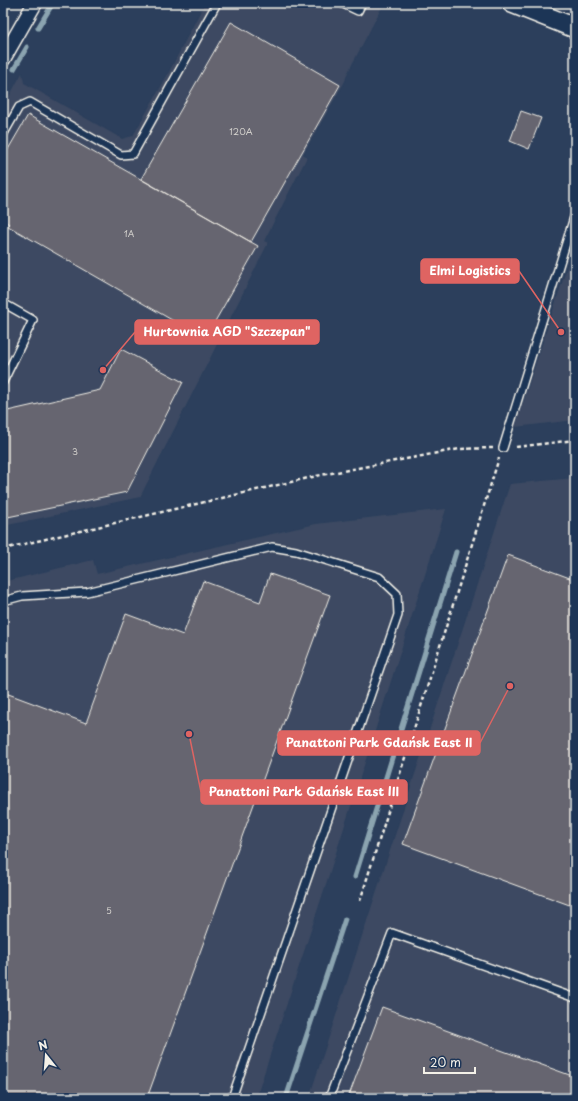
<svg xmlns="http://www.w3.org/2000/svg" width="578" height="1101" viewBox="0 0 578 1101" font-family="'Playpen Sans',sans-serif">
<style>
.built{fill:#3d4a62}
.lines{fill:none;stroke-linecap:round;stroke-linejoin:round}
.stream{stroke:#8ba4b0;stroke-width:5}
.building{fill:#666570;stroke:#f4f1e8}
.lane-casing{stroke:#f4f1e8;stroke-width:10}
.street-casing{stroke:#f4f1e8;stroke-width:17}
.secondary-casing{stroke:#f4f1e8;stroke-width:22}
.path{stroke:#f4f1e8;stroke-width:2.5;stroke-dasharray:4 3;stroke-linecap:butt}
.lane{stroke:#1d3557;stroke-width:7}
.street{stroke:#1d3557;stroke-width:14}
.secondary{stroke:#1d3557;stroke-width:19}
.labels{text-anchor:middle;stroke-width:4;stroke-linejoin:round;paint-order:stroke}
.number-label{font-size:9px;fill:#d0ceca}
.leader{fill:none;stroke:#df6462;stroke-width:1.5}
.callout-dot{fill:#df6462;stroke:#1d3557;stroke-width:1.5}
.callout{fill:#df6462;stroke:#df6462;stroke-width:1.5}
.callout-label{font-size:12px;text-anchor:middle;font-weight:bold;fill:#fff}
</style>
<rect width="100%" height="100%" fill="#2c3f5c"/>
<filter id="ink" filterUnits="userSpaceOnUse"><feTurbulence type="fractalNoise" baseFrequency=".025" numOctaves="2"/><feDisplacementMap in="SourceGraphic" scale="8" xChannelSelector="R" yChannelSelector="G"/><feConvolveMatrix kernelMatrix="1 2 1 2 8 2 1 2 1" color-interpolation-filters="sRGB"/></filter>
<g filter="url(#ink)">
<path class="built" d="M205 3H384L347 74 345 81 303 154 307 157 264 241 268 243 140 497 3 526V108L22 73 24 83 122 139 133 136 167 76Z
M575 243V420L515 427Z
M575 478V1098H309L510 484Z
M446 509 325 887 256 1098H3V582L93 560 97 574 316 524Z"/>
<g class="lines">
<path class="stream" d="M38 28 53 3
M14 69 27 47
M355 877 456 552
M286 1098 345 919"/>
</g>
<path class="building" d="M231 22 340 85 251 242 141 179Z
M521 111 541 118 529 149 510 141Z
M28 115 258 246 205 339 8 226 9 224 3 220V158Z
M121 349 183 382 127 492 3 518V412L100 390Z
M508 555 575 580V907L403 844Z
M270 574 330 595 147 1098H3V692L86 723 126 614 183 635 203 581 260 602Z
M382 1007 575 1077V1098H348Z"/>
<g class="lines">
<defs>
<path id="lane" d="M341 3 358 11 362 3
M3 135 19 107 30 102 121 155 133 154 217 3
M3 303 33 320 3 382
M503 448 575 214
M3 601 22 596 87 592 272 547 296 551 379 577 397 594 398 615 232 1098
M329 1098 392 933 575 998"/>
<path id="street" d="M3 59 35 3"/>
<path id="secondary" d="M512 3 575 28"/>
</defs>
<use href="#lane" class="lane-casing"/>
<use href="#street" class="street-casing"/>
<use href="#secondary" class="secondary-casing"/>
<path class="path" d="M3 79 7 73
M516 447 575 440
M3 549 321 475 459 449 493 448
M360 901 499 458"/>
<use href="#lane" class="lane"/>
<use href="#street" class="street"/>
<use href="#secondary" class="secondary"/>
</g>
</g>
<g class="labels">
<g class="number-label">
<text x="241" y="135">120A</text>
<text x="129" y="237">1A</text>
<text x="75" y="455">3</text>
<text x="109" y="914">5</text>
</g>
</g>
<path class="leader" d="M561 332L519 271M103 370L135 332M510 686L480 743M189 734L201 792"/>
<g class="callout-dot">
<circle cx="561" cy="332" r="4"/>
<circle cx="103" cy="370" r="4"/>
<circle cx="510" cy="686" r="4"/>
<circle cx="189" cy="734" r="4"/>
</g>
<g class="callout">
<rect x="421" y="259" width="98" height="24" rx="4"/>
<rect x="135" y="320" width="184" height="24" rx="4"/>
<rect x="278" y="731" width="202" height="24" rx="4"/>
<rect x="201" y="780" width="206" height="24" rx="4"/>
</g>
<g class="callout-label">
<text x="470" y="275">Elmi Logistics</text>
<text x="227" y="336">Hurtownia AGD "Szczepan"</text>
<text x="379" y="747">Panattoni Park Gdańsk East II</text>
<text x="304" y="796">Panattoni Park Gdańsk East III</text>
</g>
<rect width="578" height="1101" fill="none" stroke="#1d3557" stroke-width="16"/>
<rect x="8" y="8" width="562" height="1085" fill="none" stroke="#f4f1e8" stroke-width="1.5" filter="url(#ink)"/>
<g transform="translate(46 1055) rotate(343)" stroke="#1d3557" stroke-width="3" paint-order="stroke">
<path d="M0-3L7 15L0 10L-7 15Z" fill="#f4f1e8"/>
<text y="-6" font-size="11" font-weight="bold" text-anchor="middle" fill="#f4f1e8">N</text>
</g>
<path d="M424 1067v6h51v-6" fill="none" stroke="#f4f1e8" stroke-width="2"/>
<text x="430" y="1067" font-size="12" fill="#f4f1e8" stroke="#1d3557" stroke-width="3" paint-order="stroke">20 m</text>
</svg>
